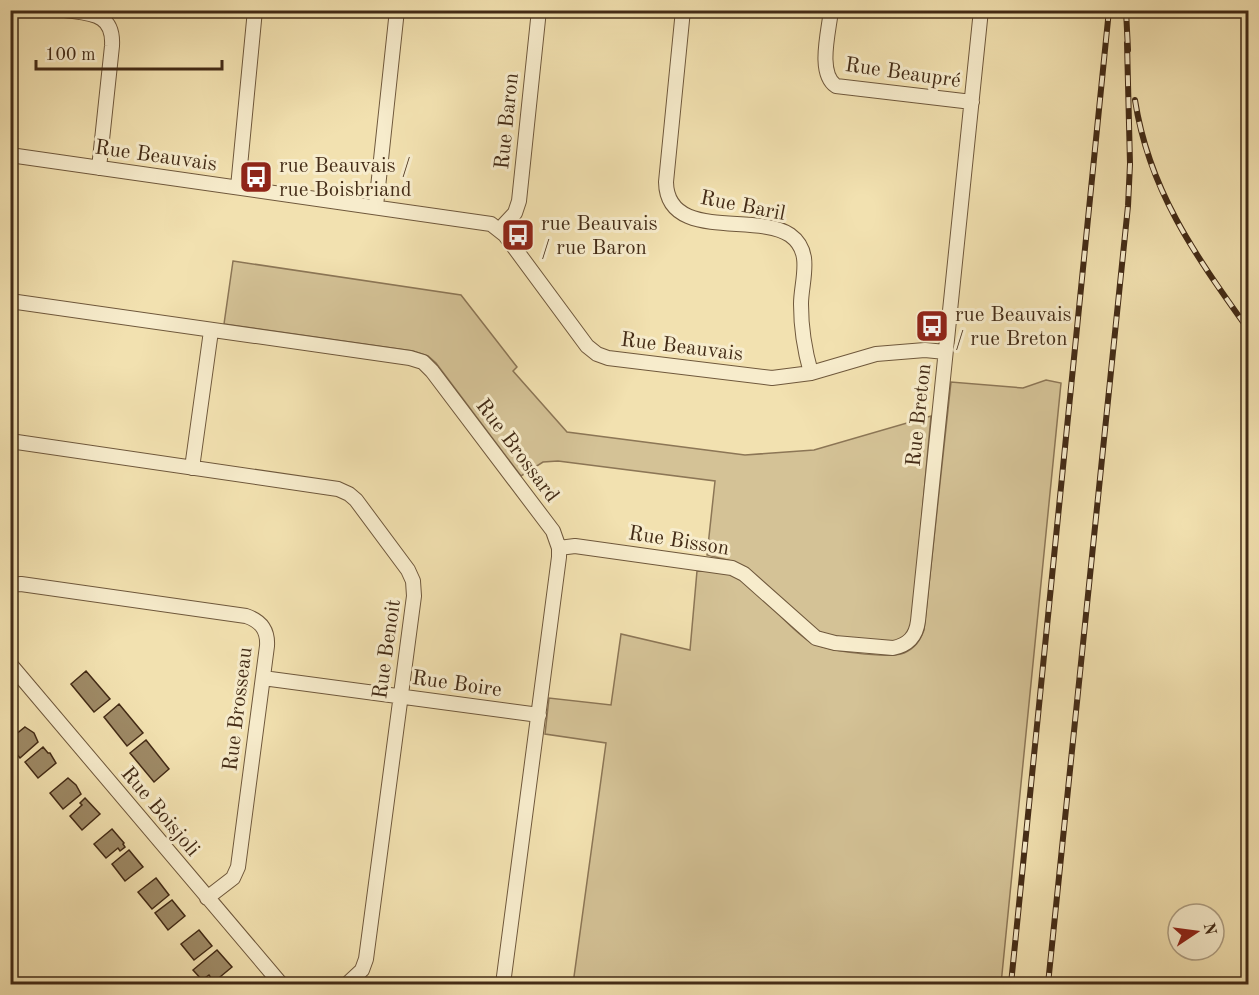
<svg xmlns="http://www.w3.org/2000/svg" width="1259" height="995" viewBox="0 0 1259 995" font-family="'Old Standard TT',serif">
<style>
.green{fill:#d4c296;stroke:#8c7656;stroke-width:1.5}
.building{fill:#9e8a66;stroke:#432b16;stroke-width:1.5}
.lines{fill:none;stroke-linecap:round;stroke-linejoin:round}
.minor-casing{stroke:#6f583c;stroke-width:16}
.minor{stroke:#f7eccc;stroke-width:14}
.rail-casing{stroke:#432b16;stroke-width:6}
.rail{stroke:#f7eccc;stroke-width:4;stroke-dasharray:11;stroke-linecap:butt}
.labels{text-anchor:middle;stroke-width:6;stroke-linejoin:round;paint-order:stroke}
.street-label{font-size:21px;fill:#432b16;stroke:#f7eccc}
.poi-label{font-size:21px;fill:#432b16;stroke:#f7eccc;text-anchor:start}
</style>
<rect width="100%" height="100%" fill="#f2e1b0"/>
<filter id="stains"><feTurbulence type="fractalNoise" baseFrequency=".00333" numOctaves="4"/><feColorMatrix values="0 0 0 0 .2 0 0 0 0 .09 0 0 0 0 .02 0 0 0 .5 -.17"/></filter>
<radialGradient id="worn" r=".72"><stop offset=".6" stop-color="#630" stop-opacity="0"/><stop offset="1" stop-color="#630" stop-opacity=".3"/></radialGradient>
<path class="green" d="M233 261 461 295 517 367 513 371 567 432 745 455 814 450 931 416 912 624C907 635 903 639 892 642L841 637 824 634 813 628 745 567 731 561 707 555 715 481 558 461 543 462 521 476 436 363 428 356 413 351 224 324Z
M1046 380 1061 383 1001 984H573L606 743 545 734 549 698 611 705 621 634 690 650 697 571C711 571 725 571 737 578 765 594 783 624 810 642 824 651 888 659 904 653 915 648 920 641 924 630L951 382 1023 388Z"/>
<path class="building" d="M86 671 110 699 94 712 71 684Z
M119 704 143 733 127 746 104 717Z
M25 727 34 733 38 742 20 758 10 746V739Z
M146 740 169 769 154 782 130 753Z
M43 747 48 753H50L56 763 38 778 25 762Z
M68 778 76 785 81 794 63 809 50 793Z
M85 798 100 814 82 830 70 816 82 805 80 803Z
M112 829 124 843 123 844 125 847 120 851 118 848 106 858 94 844Z
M129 850 143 867 125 881 112 864Z
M156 878 169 895 152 909 138 892Z
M172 900 185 916 168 930 155 913Z
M199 930 212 946 194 960 181 944Z
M217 950 232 967 214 982 209 975 202 980 193 970Z"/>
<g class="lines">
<defs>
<path id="minor" d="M65 10C91 14 114 13 112 46L99 168
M683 10 666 182C667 242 756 212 790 235 814 252 801 281 801 304 801 326 805 352 811 373
M831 10C829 31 817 73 836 86L972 102
M10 155 491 224 505 235 587 346 597 354 608 358 772 378 811 373 876 354 925 350 945 352
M238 187 255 10
M376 206 397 10
M500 229 515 213 519 201 539 10
M10 301 410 358 423 362 432 371 553 531 559 548V557L503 984
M10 441 338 489 349 494 356 500 408 570 413 581 414 596 366 959 362 970 347 984
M192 468 211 331
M559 548 575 546 732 568 744 574 816 638 835 643 893 648C908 645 916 637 918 621L981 10
M10 585 21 584 246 616C261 621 268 630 267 646L238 867 233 878 207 898
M10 664 281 984
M263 678 539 715"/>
</defs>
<use href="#minor" class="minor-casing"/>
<use href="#minor" class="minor"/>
<defs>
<path id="rail" d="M1126 10 1128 50
M1135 100C1149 191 1196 256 1248 329
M1011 984 1109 10
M1048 984 1128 206 1130 164 1127 43"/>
</defs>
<use href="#rail" class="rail-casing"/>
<use href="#rail" class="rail"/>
</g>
<defs>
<symbol id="bus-square" viewBox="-11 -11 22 22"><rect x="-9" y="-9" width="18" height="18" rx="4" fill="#8f2418" stroke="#f7eccc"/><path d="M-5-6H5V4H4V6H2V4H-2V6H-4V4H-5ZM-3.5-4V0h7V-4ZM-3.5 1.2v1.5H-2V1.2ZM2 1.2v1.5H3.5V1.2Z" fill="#fff"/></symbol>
</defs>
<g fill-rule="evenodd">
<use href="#bus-square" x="237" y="158" width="38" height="38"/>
<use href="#bus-square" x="499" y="216" width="38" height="38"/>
<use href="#bus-square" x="913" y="307" width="38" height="38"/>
</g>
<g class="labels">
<g class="street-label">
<text transform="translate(903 72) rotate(8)" y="7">Rue Beaupré</text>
<text transform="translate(506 121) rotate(-84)" y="7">Rue Baron</text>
<text transform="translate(156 155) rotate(8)" y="7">Rue Beauvais</text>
<text transform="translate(743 205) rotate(11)" y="7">Rue Baril</text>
<text transform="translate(682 346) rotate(7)" y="7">Rue Beauvais</text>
<text transform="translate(918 415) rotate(-84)" y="7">Rue Breton</text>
<text transform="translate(518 450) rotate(53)" y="7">Rue Brossard</text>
<text transform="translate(679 540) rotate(9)" y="7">Rue Bisson</text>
<text transform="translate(386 649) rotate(-82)" y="7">Rue Benoit</text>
<text transform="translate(457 683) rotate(8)" y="7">Rue Boire</text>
<text transform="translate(237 709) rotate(-83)" y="7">Rue Brosseau</text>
<text transform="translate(161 811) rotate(50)" y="7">Rue Boisjoli</text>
</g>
<g class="poi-label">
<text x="279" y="172">rue Beauvais /<tspan x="279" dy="24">rue Boisbriand</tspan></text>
<text x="541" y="230">rue Beauvais<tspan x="541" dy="24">/ rue Baron</tspan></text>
<text x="955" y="321">rue Beauvais<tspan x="955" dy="24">/ rue Breton</tspan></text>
</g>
</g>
<rect width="1259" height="995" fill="none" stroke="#f2e1b0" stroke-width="36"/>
<rect x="12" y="12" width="1235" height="971" fill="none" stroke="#432b16" stroke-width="3"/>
<rect x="18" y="18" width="1223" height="959" fill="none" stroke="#432b16" stroke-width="1.5"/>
<g transform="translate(1196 932) rotate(77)"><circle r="28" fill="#f7eccc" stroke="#af9f83" stroke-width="1.5"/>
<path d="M0-4.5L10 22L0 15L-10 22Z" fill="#8f2418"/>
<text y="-9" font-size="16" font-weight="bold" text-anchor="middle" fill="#432b16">N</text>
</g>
<path d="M36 60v9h186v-9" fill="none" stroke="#432b16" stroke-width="3"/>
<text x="45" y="60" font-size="18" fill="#432b16" stroke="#f7eccc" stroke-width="4.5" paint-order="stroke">100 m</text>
<rect width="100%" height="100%" filter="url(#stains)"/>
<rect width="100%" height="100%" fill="url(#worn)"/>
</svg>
